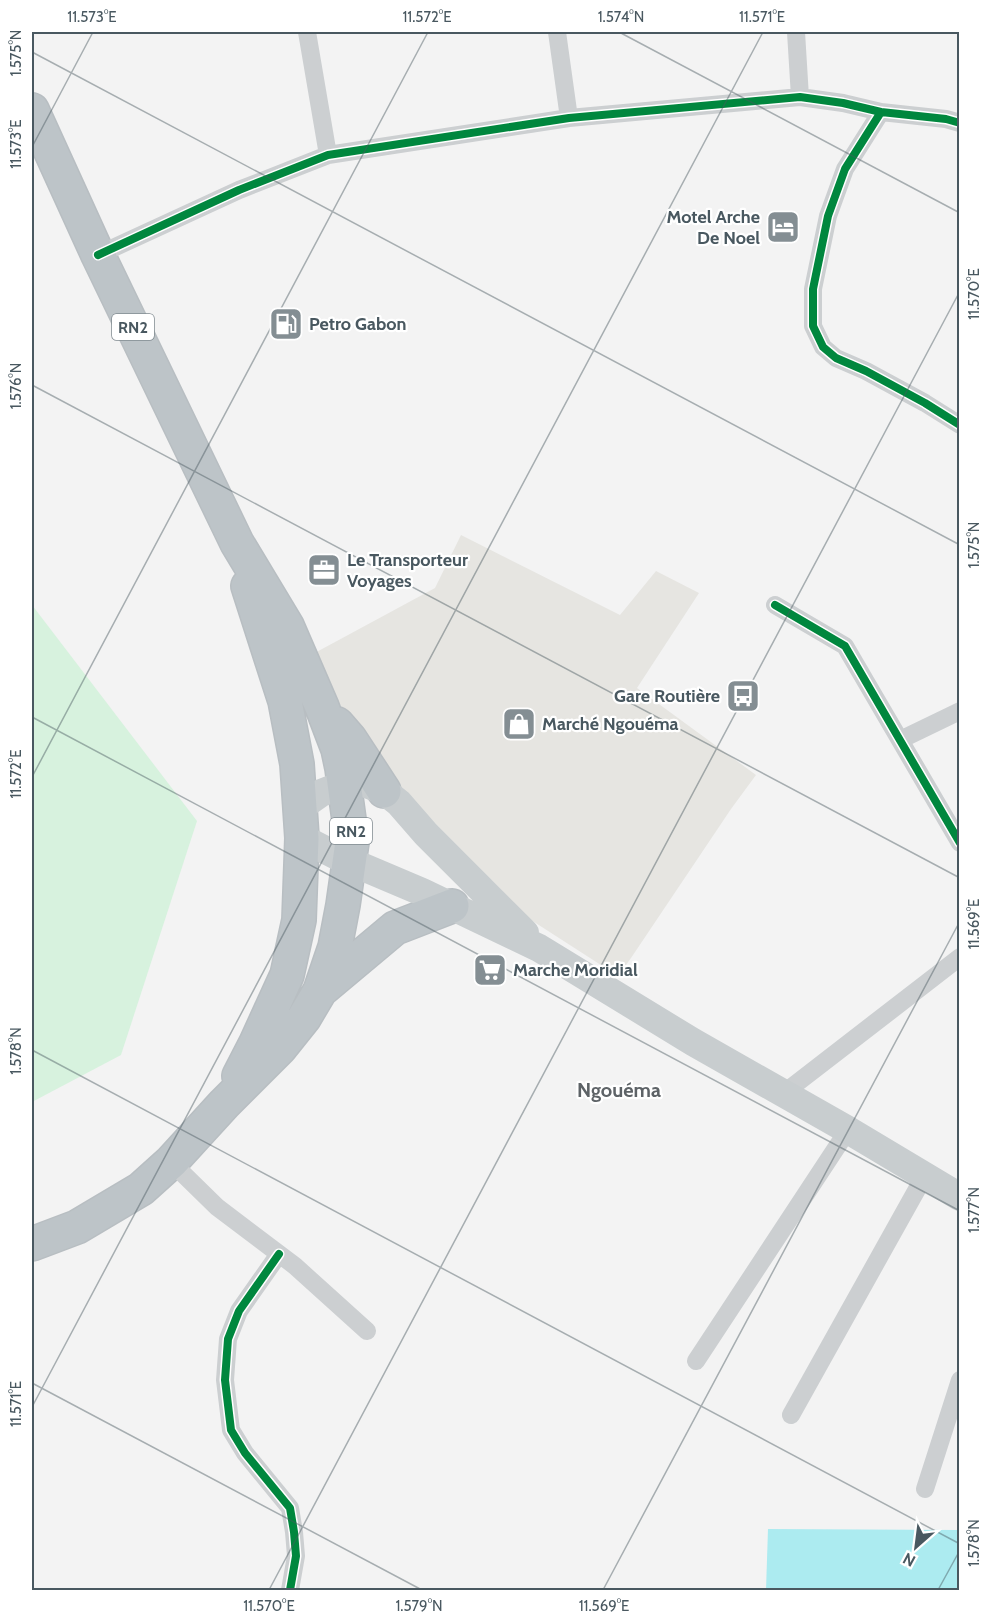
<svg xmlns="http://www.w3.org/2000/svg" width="991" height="1622" viewBox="0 0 991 1622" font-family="Cabin,sans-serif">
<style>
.commercial{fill:#e6e5e1}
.green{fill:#d7f2de}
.water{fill:#acebf0}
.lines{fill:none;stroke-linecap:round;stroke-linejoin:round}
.highway-casing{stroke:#b8bec2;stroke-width:36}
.street{stroke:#cccfd1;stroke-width:18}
.primary{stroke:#c8cdcf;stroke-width:28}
.highway{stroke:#bdc4c8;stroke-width:33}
.cycleway-casing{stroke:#fff;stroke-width:11}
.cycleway{stroke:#00873e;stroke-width:8}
.ticks{fill:none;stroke:#495860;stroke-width:1.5;stroke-opacity:0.45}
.labels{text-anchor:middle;stroke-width:4.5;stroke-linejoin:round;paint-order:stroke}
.shield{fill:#fff;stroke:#808a90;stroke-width:1.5}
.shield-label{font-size:16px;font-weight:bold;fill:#495860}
.poi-label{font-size:18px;font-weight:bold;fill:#495860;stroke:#fff;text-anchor:start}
.neighbourhood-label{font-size:20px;font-weight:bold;fill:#5e6367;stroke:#fff}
.neatline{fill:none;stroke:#495860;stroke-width:2}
.ticks-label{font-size:15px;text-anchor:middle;fill:#495860}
</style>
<rect width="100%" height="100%" fill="#f3f3f3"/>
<path class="commercial" d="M461 535 620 615 656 571 699 593 637 688 756 775 731 809 631 958 618 976 531 920 373 761 311 655 435 588Z"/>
<path class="green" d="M32 605 197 821 121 1055 32 1102Z"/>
<path class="water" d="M768 1529 959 1530V1590H766Z"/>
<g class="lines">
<defs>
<path id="highway" d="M32 110 98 255 237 543 287 626 322 707 338 749 342 768 352 842 343 905 335 947 320 991 304 1018 280 1048 224 1104 171 1162 141 1189 77 1227 32 1244
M337 724 350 739 384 791
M321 990 395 928 452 906
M239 1076 256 1043 287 975 299 920 302 838 297 764 285 701 248 586"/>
</defs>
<use href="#highway" class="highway-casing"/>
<path class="street" d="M307 32 328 155
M557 32 569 118
M796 32 800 97
M881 112 845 169 828 216 813 289V326L823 347 836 358 866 371 925 403 960 425
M98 255 239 190 328 155 569 118 800 97 843 103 881 112 946 119 960 123
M775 605 845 646 960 843
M900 740 960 711
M784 1093 960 957
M171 1162 217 1207 295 1266 367 1331
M279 1254 239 1311 228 1339 225 1380 231 1430 245 1453 290 1508 294 1532 296 1556 290 1590
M696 1361 848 1130
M791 1415 925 1175
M925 1489 960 1380"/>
<path class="primary" d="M301 807 321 793 344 784 364 783 384 791 399 803 426 834 525 933
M302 838 337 856 422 892 539 948 693 1042 848 1130 960 1197"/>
<use href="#highway" class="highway"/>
<defs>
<path id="cycleway" d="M881 112 845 169 828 216 813 289V326L823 347 836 358 866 371 925 403 960 425
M98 255 239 190 328 155 569 118 800 97 843 103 881 112 946 119 960 123
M775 605 845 646 960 843
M279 1254 239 1311 228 1339 225 1380 231 1430 245 1453 290 1508 294 1532 296 1556 290 1590"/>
</defs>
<use href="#cycleway" class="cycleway-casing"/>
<use href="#cycleway" class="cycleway"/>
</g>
<path class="ticks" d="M619 32 960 213M32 52 960 545M32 147 93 32M32 385 960 878M32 717 960 1211M32 777 428 32M32 1050 960 1544M32 1383 422 1590M32 1407 763 32M269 1590 960 291M603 1590 960 921M938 1590 960 1550"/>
<defs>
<symbol id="hotel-square" viewBox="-11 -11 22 22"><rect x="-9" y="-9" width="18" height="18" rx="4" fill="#848e93" stroke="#fff"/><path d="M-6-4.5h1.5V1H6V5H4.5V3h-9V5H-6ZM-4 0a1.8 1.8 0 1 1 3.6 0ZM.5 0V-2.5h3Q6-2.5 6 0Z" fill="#fff"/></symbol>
<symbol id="fuel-square" viewBox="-11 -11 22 22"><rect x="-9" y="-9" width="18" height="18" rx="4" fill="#848e93" stroke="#fff"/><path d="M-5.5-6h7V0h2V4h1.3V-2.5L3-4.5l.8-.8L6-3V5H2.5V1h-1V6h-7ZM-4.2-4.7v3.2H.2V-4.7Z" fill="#fff"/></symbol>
<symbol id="office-square" viewBox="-11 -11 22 22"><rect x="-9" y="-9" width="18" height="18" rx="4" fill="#848e93" stroke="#fff"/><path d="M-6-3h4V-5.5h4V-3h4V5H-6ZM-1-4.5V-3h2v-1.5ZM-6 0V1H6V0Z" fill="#fff"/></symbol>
<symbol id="bus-square" viewBox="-11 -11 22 22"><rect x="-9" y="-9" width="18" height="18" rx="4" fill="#848e93" stroke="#fff"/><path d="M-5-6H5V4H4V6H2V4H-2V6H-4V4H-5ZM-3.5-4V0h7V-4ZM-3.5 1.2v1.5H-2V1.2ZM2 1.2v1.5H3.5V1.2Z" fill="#fff"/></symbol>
<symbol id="shop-square" viewBox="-11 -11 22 22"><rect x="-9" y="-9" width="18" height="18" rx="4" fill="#848e93" stroke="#fff"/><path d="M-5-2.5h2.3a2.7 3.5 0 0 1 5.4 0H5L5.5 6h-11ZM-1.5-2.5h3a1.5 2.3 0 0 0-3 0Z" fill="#fff"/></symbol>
<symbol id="supermarket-square" viewBox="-11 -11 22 22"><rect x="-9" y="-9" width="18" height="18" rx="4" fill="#848e93" stroke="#fff"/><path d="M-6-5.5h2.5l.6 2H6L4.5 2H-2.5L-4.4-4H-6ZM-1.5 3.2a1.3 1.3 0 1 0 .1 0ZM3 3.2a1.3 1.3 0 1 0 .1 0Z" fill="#fff"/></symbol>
</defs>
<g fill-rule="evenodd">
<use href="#hotel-square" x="764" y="208" width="38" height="38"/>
<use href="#fuel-square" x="267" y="305" width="38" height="38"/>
<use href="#office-square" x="305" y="551" width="38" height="38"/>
<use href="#bus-square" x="724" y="677" width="38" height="38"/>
<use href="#shop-square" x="500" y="705" width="38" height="38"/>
<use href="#supermarket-square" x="471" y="951" width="38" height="38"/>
</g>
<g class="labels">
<g class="shield">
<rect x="112" y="314" width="42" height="26" rx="4.5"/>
<rect x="330" y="818" width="42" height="26" rx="4.5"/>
</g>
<g class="shield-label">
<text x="133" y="333">RN2</text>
<text x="351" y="837">RN2</text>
</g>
<g class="poi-label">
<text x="760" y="223" text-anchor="end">Motel Arche<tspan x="760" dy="21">De Noel</tspan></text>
<text x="309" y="330">Petro Gabon</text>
<text x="347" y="566">Le Transporteur<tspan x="347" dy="21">Voyages</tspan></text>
<text x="720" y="702" text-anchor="end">Gare Routière</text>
<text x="542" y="730">Marché Ngouéma</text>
<text x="513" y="976">Marche Moridial</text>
</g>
<g class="neighbourhood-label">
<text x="619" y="1097">Ngouéma</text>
</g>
</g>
<rect width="991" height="1622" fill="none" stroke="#ffffff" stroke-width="66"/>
<g transform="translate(916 1547) rotate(208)" stroke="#ffffff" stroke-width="4.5" paint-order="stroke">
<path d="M0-4.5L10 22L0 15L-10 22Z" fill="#495860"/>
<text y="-9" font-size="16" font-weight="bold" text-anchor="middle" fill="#495860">N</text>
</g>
<rect x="33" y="33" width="925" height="1556" class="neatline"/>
<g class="ticks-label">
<text x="92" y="22">11.573°E</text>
<text x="427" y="22">11.572°E</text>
<text x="621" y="22">1.574°N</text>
<text x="762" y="22">11.571°E</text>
<text transform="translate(16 53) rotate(-90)" y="5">1.575°N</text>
<text transform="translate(16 144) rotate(-90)" y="5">11.573°E</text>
<text transform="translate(974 294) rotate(-90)" y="5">11.570°E</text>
<text transform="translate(16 386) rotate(-90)" y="5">1.576°N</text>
<text transform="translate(974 545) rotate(-90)" y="5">1.575°N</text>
<text transform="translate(16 774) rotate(-90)" y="5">11.572°E</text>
<text transform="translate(974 924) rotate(-90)" y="5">11.569°E</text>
<text transform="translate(16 1051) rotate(-90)" y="5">1.578°N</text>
<text transform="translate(974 1210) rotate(-90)" y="5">1.577°N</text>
<text transform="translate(16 1404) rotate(-90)" y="5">11.571°E</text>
<text transform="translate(974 1543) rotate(-90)" y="5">1.578°N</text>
<text x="269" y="1611">11.570°E</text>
<text x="419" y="1611">1.579°N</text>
<text x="604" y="1611">11.569°E</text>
</g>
</svg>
